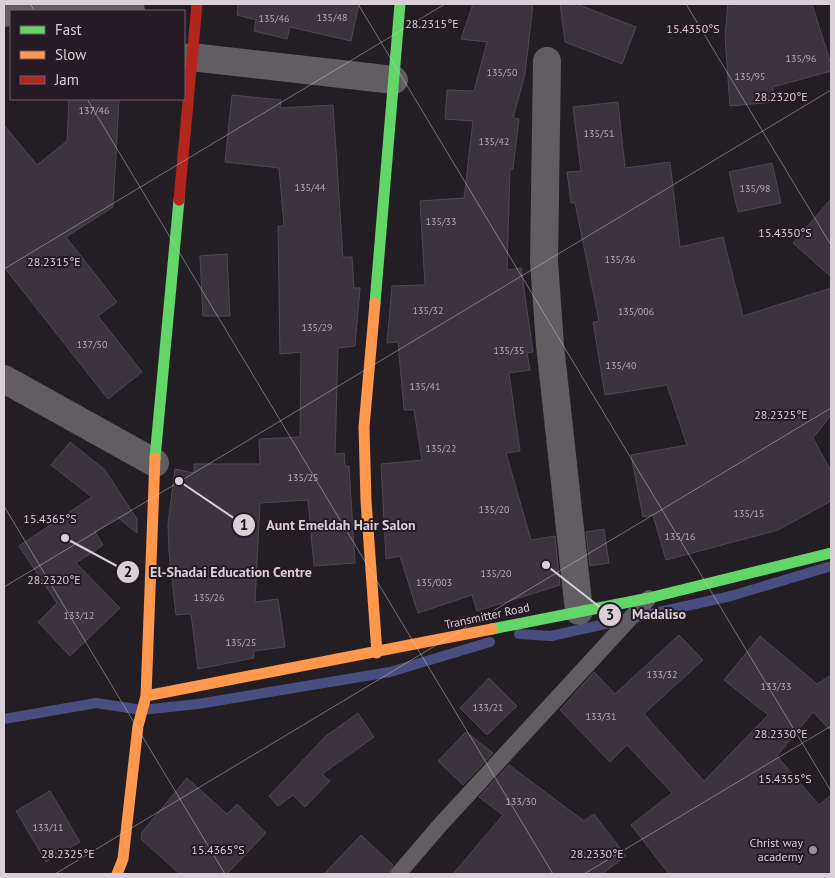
<svg xmlns="http://www.w3.org/2000/svg" width="835" height="878" viewBox="0 0 835 878" font-family="'PT Sans',sans-serif">
<style>
.lines{fill:none;stroke-linecap:round;stroke-linejoin:round}
.stream{stroke:#4a4d7f;stroke-width:10}
.building{fill:#3b343f;stroke:#4d4a4e}
.lane{stroke:#615d60;stroke-width:16}
.street{stroke:#615d60;stroke-width:28}
.fast{stroke:#63d668;stroke-width:11}
.slow{stroke:#ff974d;stroke-width:11}
.jam{stroke:#b3261e;stroke-width:11}
.ticks{fill:none;stroke:#d8d0d6;stroke-width:1;stroke-opacity:0.45}
.poi-dot{fill:#999297;stroke:#261b24;stroke-width:2}
.labels{text-anchor:middle;stroke-width:4;stroke-linejoin:round;paint-order:stroke}
.number-label{font-size:10px;fill:#b1a9b0}
.street-label{font-size:12px;fill:#d8d0d6;stroke:#261b24}
.poi-label{font-size:12px;fill:#d8d0d6;stroke:#261b24;text-anchor:end}
.ticks-label{font-size:12px;text-anchor:middle;fill:#d8d0d6;stroke:#261b24;stroke-width:4;stroke-linejoin:round;paint-order:stroke}
.leader{fill:none;stroke:#d8d0d6;stroke-width:2}
.callout-dot{fill:#d8d0d6;stroke:#261b24;stroke-width:2}
.mark-label{font-size:15px;text-anchor:middle;font-weight:bold;fill:#111}
.callout-label{font-size:14px;text-anchor:middle;font-weight:bold;fill:#d8d0d6;stroke:#261b24;stroke-width:4;stroke-linejoin:round;paint-order:stroke}
</style>
<rect width="100%" height="100%" fill="#231e23"/>
<g class="lines">
<path class="stream" d="M519 634 551 636 731 596 828 567
M4 719 96 703 142 710 198 704 390 672 490 642"/>
</g>
<path class="building" d="M238 4H359L351 41 290 27 287 39 254 31 256 20 237 15Z
M473 4H533L525 74 513 118 519 119 513 169H510L507 270 521 268 533 352 527 353 530 370 509 373 520 451 506 453 531 540 555 536 560 585 477 611 472 595 418 613 400 556 386 559 381 464 422 460 414 410H404L398 342 387 343 392 286 425 285 420 201 464 198 473 121 445 119 447 90 474 91 487 42 461 39Z
M560 4H577L636 27 622 64 565 42Z
M728 4H812L831 64V71L773 87 774 102 730 106 725 37Z
M232 95 281 100 280 108 333 105 343 257H352L354 288H360L355 346 338 348 335 454 344 453 345 466H349L355 563 314 566 308 500 260 503 255 602 278 599 285 647 254 651V658L198 669 191 614 176 615 169 552 168 524 175 469 194 473V464H260L259 439 300 437 301 352 280 354 278 226H284L279 168 225 162Z
M69 99H119L113 207 66 237 117 302 98 316 142 372 108 399 4 267V125L37 165 67 141Z
M618 102 625 168 670 162 680 247 723 237 743 316 831 288V415L813 438 831 471V501L778 530 666 560 653 515 643 517 631 455 687 445 667 385 605 395 593 322 599 321 575 203H571L567 172 581 171 573 107Z
M772 163 781 203 738 212 729 172Z
M831 199V277L793 243Z
M227 254 230 316H203L200 256Z
M70 442 105 470 137 519V533L117 517 95 532 103 545 76 563 120 608 70 656 38 622 57 603 19 546 92 497 51 465Z
M604 529 609 563 590 566 586 532Z
M679 635 703 660 644 714 704 781 768 715 724 680 760 636 817 684 831 675V731L813 712 777 756 819 805 831 795V874H669L631 825 672 793 627 745 610 762 560 710 594 672 615 694Z
M489 678 517 706 487 735 460 708Z
M358 713 374 737 322 774 330 781 305 807 293 795 278 806 269 796 326 736Z
M466 732 493 753 463 785 438 761Z
M509 765 584 821 594 814 626 856 602 874H453L503 815 479 797Z
M187 778 227 814 237 804 266 833 227 874H180L141 839 142 832Z
M50 791 80 842 46 862 16 811Z
M361 835 393 865 388 874H324Z"/>
<g class="lines">
<path class="lane" d="M398 874 441 824 649 598"/>
<path class="street" d="M35 11 88 9 131 11
M4 13 11 12
M191 57 394 80
M547 61 544 262 550 345 579 611
M4 379 155 463"/>
<path class="fast" d="M375 303 400 4
M155 458 179 200
M492 629 649 598 831 553"/>
<path class="slow" d="M375 303 364 427 366 501 377 653
M146 696 492 629
M117 874 123 859 138 726 146 696 155 458"/>
<path class="jam" d="M179 200 197 4"/>
</g>
<path class="ticks" d="M30 4 35 11M358 4 831 791M686 4 831 245M87 99 553 874M4 269 445 4M4 506 225 874M4 587 831 90M55 874 831 408M584 874 831 726"/>
<circle class="poi-dot" cx="813" cy="850" r="5"/>
<g class="labels">
<g class="number-label">
<text x="332" y="21">135/48</text>
<text x="274" y="22">135/46</text>
<text x="801" y="62">135/96</text>
<text x="502" y="76">135/50</text>
<text x="750" y="80">135/95</text>
<text x="94" y="114">137/46</text>
<text x="599" y="137">135/51</text>
<text x="494" y="145">135/42</text>
<text x="310" y="191">135/44</text>
<text x="755" y="192">135/98</text>
<text x="441" y="225">135/33</text>
<text x="620" y="263">135/36</text>
<text x="428" y="314">135/32</text>
<text x="636" y="315">135/006</text>
<text x="317" y="331">135/29</text>
<text x="92" y="348">137/50</text>
<text x="509" y="354">135/35</text>
<text x="621" y="369">135/40</text>
<text x="425" y="390">135/41</text>
<text x="441" y="452">135/22</text>
<text x="303" y="481">135/25</text>
<text x="494" y="513">135/20</text>
<text x="749" y="517">135/15</text>
<text x="680" y="540">135/16</text>
<text x="496" y="577">135/20</text>
<text x="434" y="586">135/003</text>
<text x="209" y="601">135/26</text>
<text x="79" y="619">133/12</text>
<text x="241" y="646">135/25</text>
<text x="662" y="678">133/32</text>
<text x="776" y="690">133/33</text>
<text x="488" y="711">133/21</text>
<text x="601" y="720">133/31</text>
<text x="521" y="805">133/30</text>
<text x="48" y="831">133/11</text>
</g>
<g class="street-label">
<text transform="translate(487 616) rotate(-12)" y="4">Transmitter Road</text>
</g>
<g class="poi-label">
<text x="803" y="847">Christ way<tspan x="803" dy="14">academy</tspan></text>
</g>
</g>
<g class="ticks-label">
<text x="432" y="28">28.2315°E</text>
<text x="693" y="33">15.4350°S</text>
<text x="781" y="101">28.2320°E</text>
<text x="785" y="237">15.4350°S</text>
<text x="54" y="266">28.2315°E</text>
<text x="781" y="419">28.2325°E</text>
<text x="50" y="523">15.4365°S</text>
<text x="54" y="584">28.2320°E</text>
<text x="781" y="738">28.2330°E</text>
<text x="785" y="783">15.4355°S</text>
<text x="218" y="854">15.4365°S</text>
<text x="68" y="858">28.2325°E</text>
<text x="597" y="858">28.2330°E</text>
</g>
<path class="leader" d="M179 481L244 525M65 538L128 572M546 565L610 615"/>
<g class="callout-dot">
<circle cx="179" cy="481" r="5"/>
<circle cx="65" cy="538" r="5"/>
<circle cx="546" cy="565" r="5"/>
<circle cx="244" cy="525" r="12"/>
<circle cx="128" cy="572" r="12"/>
<circle cx="610" cy="615" r="12"/>
</g>
<g class="mark-label">
<text x="244" y="530">1</text>
<text x="128" y="577">2</text>
<text x="610" y="620">3</text>
</g>
<g class="callout-label">
<text x="341" y="530">Aunt Emeldah Hair Salon</text>
<text x="231" y="577">El-Shadai Education Centre</text>
<text x="659" y="619">Madaliso</text>
</g>
<rect width="835" height="878" fill="none" stroke="#d8d0d6" stroke-width="10"/>
<rect x="10" y="10" width="175" height="90" fill="#261b24" stroke="#6d636b"/>
<rect x="20" y="26" width="25" height="8" fill="#63d668" stroke="#6d636b"/>
<text x="55" y="35" font-size="15" fill="#d8d0d6">Fast</text>
<rect x="20" y="51" width="25" height="8" fill="#ff974d" stroke="#6d636b"/>
<text x="55" y="60" font-size="15" fill="#d8d0d6">Slow</text>
<rect x="20" y="76" width="25" height="8" fill="#b3261e" stroke="#6d636b"/>
<text x="55" y="85" font-size="15" fill="#d8d0d6">Jam</text>
</svg>
